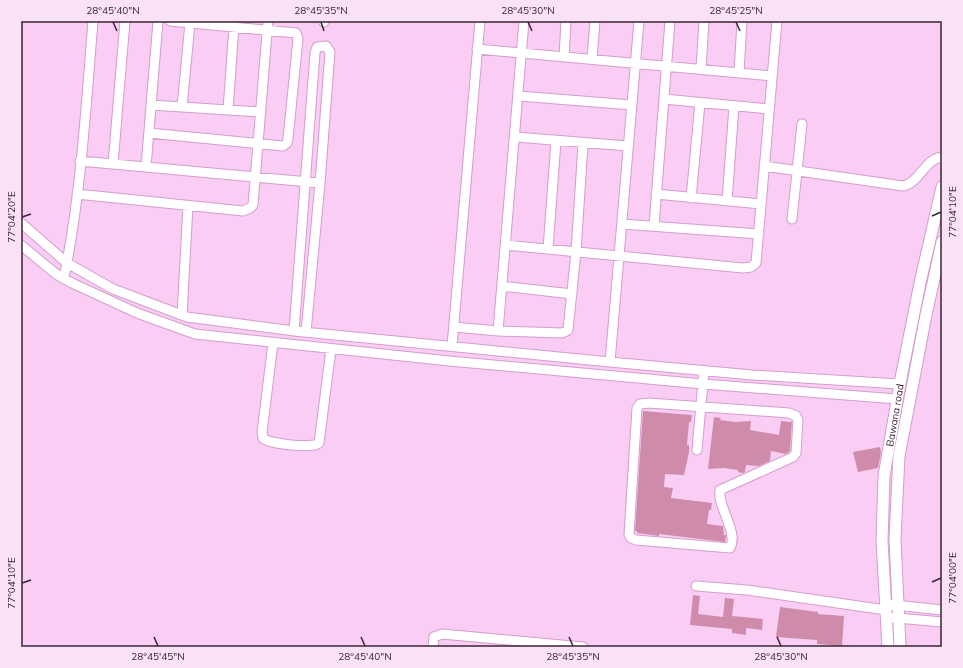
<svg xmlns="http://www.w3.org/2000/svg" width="963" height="668" viewBox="0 0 963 668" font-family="Mulish,sans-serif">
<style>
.building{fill:#cf8baa}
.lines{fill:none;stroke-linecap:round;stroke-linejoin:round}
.minor-casing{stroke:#d49dcd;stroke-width:11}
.major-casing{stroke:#d49dcd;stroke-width:13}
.minor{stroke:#fff;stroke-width:9}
.major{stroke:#fff;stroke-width:11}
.ticks{fill:none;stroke:#382335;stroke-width:1.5}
.labels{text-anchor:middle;stroke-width:4;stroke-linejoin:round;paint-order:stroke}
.street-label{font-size:10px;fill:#382335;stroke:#fae2f6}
.neatline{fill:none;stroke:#382335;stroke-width:1.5}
.ticks-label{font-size:10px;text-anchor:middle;fill:#382335}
</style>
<rect width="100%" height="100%" fill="#facdf4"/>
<path class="building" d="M643 411 692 415 691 422H689L687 445H689V452L684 475 665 474 664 487 673 488 671 498 712 503 711 510H709L707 524 723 526 724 535H726L725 542 659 534V536L652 535 637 533V531H635Z
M714 417 721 418 720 420 735 422 751 421 750 430 779 435 781 421 790 422 792 421 790 451 786 454 771 451 770 461 759 466 746 465 745 472 743 473 738 472V470L724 468 708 469Z
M880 447 881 452 878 468 858 472 853 452Z
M693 595 700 596 698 614 723 617 725 598 734 599 732 616 763 619 762 630 746 628V635L732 633V629L690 625Z
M780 607 818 612V614L844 616 842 646 817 644V640L776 637Z"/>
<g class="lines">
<defs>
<path id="minor" d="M323 21 324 22
M477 49 772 76
M564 57 566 21
M592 59 595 21
M701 69 704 21
M739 73 742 21
M519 96 632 105
M664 99 769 109
M151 105 260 112
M182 107 190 23
M228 110 234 26
M149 133 283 146 287 143 288 139 298 39 296 33 170 21
M516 137 628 146
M80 161 320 183
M113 164 125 21
M764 166 903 186C920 183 924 159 942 157
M146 167 158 21
M77 194 243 211 250 208 253 205 268 21
M656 194 761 204
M691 198 700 103
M727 201 734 106
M792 219 802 124
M21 223 67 263 113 289 187 317 294 331 610 362 752 375 899 384
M622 224 759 234
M654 226 670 21
M21 245 56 274 72 283 137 313 195 334 449 361 703 384 897 399
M506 245 743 268 751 267 756 263 777 21
M548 249 556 141
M64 278C81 194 86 107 93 21
M502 286 572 294
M182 315 188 206
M454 327 498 331 562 333 568 330 576 252 583 144
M294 331 315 53 317 47 326 46 330 52 320 183 306 332
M498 331 524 21
M273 343 262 432 263 438C269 444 312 449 319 443L331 349
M452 346 480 21
M610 362 639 21
M649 403 789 413 796 416 798 420 796 453 793 457 720 490C717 506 739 533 730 548L636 540 631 538 629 535 637 408 640 404Z
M697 450 704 371
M696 586 747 590 886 610
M885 604 942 610
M886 617 942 622
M433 647 434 637 442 634 583 647"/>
<g id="major">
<path id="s1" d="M888 647 882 541 884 476 901 378 920 283 942 187"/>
<path d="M900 647 895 539 899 456 926 315 942 242"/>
</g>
</defs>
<use href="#minor" class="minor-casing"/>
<use href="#major" class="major-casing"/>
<use href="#minor" class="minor"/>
<use href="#major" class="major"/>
</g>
<path class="ticks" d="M113 22 117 31M321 22 324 31M528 22 532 31M736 22 740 31M932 216 941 212M22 217 31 214M932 582 941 578M22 583 31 580M154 637 158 646M361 637 365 646M569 637 573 646M777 637 781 646"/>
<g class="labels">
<g class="street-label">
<text dy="4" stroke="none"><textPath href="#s1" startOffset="233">Bawana road</textPath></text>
</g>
</g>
<rect width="963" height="668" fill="none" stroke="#fae2f6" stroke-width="44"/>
<rect x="22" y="22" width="919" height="624" class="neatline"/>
<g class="ticks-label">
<text x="113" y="14">28°45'40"N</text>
<text x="321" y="14">28°45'35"N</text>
<text x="528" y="14">28°45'30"N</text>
<text x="736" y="14">28°45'25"N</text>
<text transform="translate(952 212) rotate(-90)" y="4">77°04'10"E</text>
<text transform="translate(11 217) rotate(-90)" y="4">77°04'20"E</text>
<text transform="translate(952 578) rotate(-90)" y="4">77°04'00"E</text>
<text transform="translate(11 583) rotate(-90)" y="4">77°04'10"E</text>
<text x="158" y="660">28°45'45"N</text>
<text x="365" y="660">28°45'40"N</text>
<text x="573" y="660">28°45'35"N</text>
<text x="781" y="660">28°45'30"N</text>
</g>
</svg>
